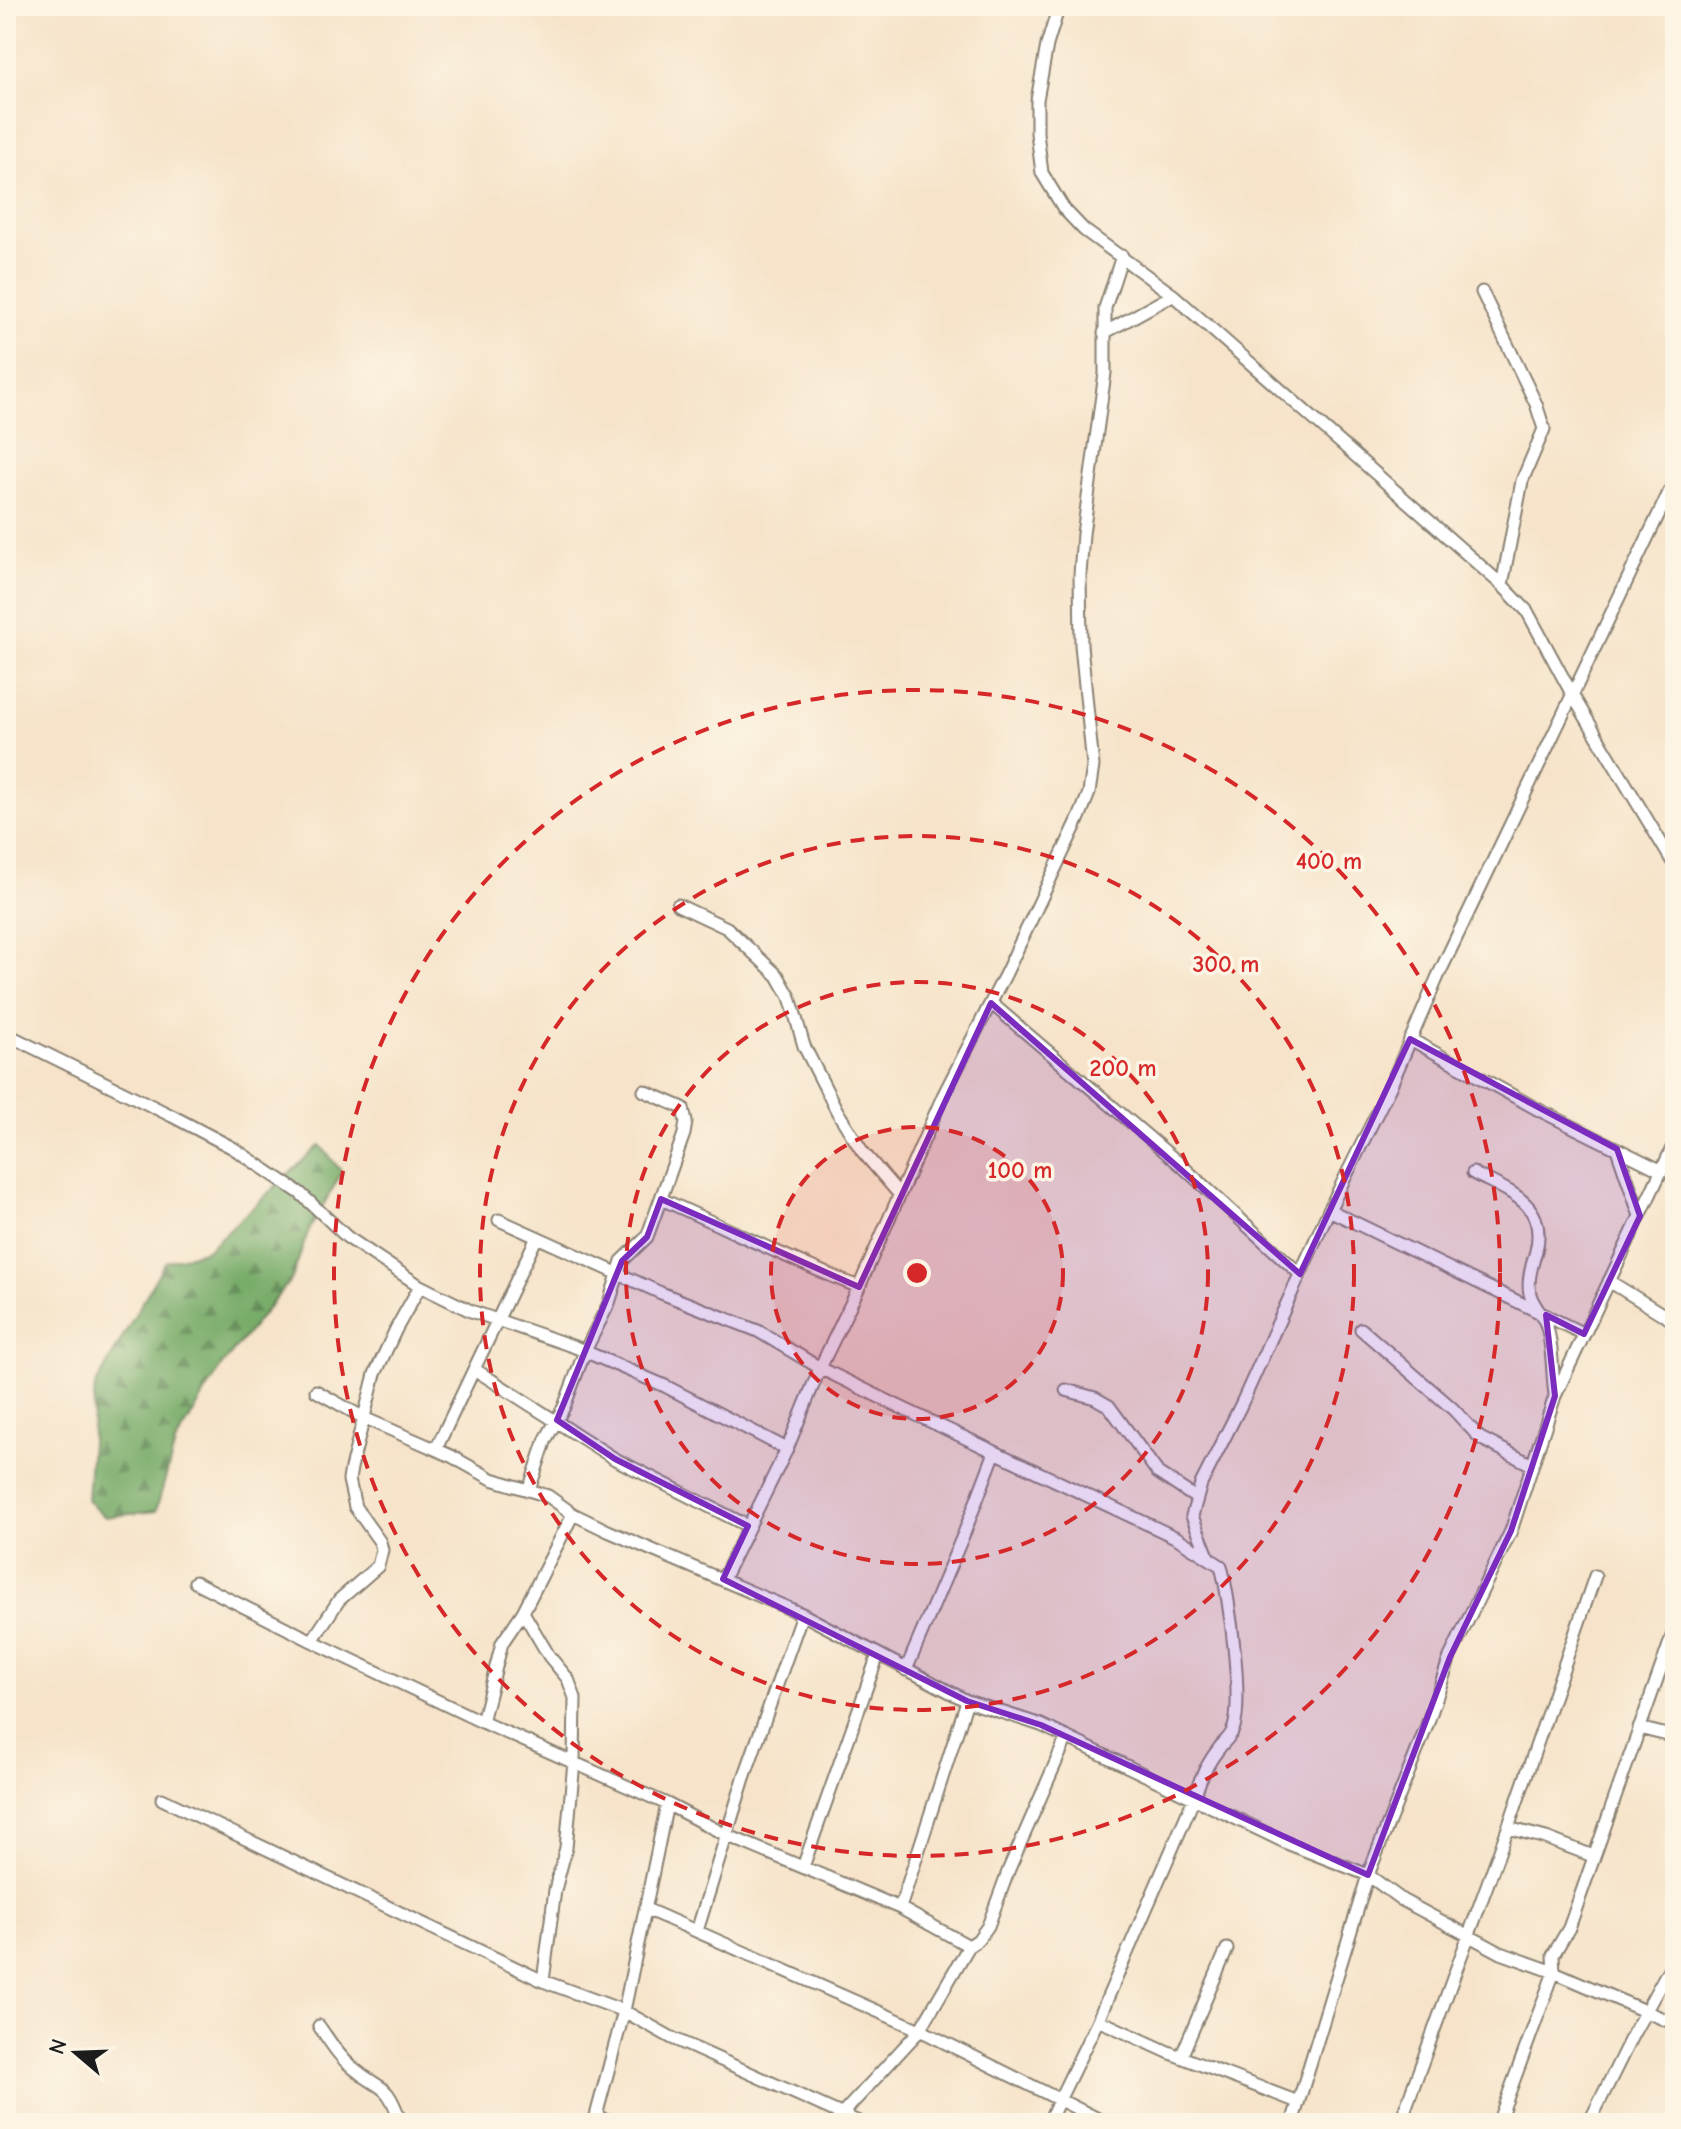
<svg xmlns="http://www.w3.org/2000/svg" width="1681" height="2129" viewBox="0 0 1681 2129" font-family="'Comic Neue',sans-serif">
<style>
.forest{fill:url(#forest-firs);stroke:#4a6442;stroke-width:2}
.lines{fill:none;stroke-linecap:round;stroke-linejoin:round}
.street-casing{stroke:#898072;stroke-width:15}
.street{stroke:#fff;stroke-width:11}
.marked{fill:#7b2cbf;fill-opacity:0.2;stroke:#7b2cbf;stroke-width:6;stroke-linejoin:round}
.ring{fill:none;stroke:#d62828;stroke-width:4;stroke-dasharray:14 10}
.centre{fill:#d62828;stroke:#fcf5e5;stroke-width:4}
.ring-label{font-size:24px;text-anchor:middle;font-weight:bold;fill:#d62828;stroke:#fcf5e5;stroke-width:7;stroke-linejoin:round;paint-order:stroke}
</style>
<defs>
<pattern id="forest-firs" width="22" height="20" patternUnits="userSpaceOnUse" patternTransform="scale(2)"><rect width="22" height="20" fill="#78ac69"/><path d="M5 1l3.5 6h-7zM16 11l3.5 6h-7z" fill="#628b56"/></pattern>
</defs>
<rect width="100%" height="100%" fill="#fcf5e5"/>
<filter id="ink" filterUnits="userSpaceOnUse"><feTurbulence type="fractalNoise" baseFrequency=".0125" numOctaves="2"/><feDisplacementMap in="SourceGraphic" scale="16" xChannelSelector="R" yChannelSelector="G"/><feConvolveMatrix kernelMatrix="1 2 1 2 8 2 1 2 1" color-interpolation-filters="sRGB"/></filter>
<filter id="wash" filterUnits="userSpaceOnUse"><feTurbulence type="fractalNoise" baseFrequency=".006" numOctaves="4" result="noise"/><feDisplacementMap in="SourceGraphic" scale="32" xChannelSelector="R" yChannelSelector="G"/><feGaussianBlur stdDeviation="1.8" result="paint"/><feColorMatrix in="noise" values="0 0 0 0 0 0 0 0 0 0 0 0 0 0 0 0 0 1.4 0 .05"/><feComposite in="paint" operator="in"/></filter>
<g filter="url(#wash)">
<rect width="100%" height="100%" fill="#f6e3c9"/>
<path class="forest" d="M320 1145 342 1172 308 1232 292 1278 222 1365 175 1444 156 1511 105 1517 87 1500 95 1386 165 1262 207 1250Z"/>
</g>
<g filter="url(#ink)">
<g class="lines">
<defs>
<path id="street" d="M1059 6 1047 45 1037 100V133L1042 173 1064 209 1084 230 1173 295 1502 585 1527 611 1573 696 1675 866
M1482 292 1536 404 1544 429 1522 481 1502 585
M1104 333 1173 295
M678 905 727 928 778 976 790 997 804 1046 837 1111 862 1151 899 1194
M991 1003 1181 1165 1300 1274
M6 1034 172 1116 233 1148 300 1193 347 1237 420 1286 471 1311 575 1347 665 1386 787 1449
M1410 1039 1537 1109 1662 1171
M1617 1149 1640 1216
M1473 1173C1507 1191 1548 1202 1536 1251 1532 1265 1527 1280 1530 1294 1533 1306 1544 1315 1547 1327 1553 1348 1552 1374 1555 1395
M661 1199C727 1228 792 1261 859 1287
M1329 1210 1584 1334
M499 1220 661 1293 758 1331 820 1368 902 1408 1177 1538 1221 1566C1229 1595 1245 1708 1232 1732 1229 1738 1224 1742 1220 1747 1208 1762 1200 1777 1195 1796L1098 2020 1048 2123
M1609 1281 1675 1322
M1361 1329 1453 1409 1480 1438 1532 1465
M474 1369 615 1459 748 1526
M1066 1390 1095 1398 1109 1406 1158 1473 1196 1498
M316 1391 364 1418 451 1456 492 1479 548 1496 573 1514 608 1531 802 1614
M436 1449 537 1237
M529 1490 546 1439 564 1407 585 1351 609 1303 622 1261 647 1237 684 1134 686 1122 683 1108 644 1091
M1208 1556 1192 1516 1201 1484 1241 1405 1329 1210 1390 1087 1438 976 1675 480
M723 1579 787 1449 820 1368 859 1287 943 1096 1006 973 1079 818 1089 793 1093 766 1081 645 1080 575 1083 534 1105 373V308L1122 256
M195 1582 312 1641 482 1722 667 1804 726 1835 900 1908 969 1946 978 1940 988 1926 1009 1869 1067 1737
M523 1612 549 1656 568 1679 575 1698 574 1762 566 1848 555 1890 543 1981
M312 1641 339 1600 378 1566 382 1550 380 1542 355 1507 349 1480 351 1468 375 1374 396 1329 420 1286
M906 1670 965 1531 995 1452
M482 1722 502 1643 523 1612 573 1514
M1639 1728 1675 1737
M162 1799 543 1981 624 2011 672 2038 861 2123
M1508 1828 1595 1576
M803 1867 878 1655
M900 1908 967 1701
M646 1909 920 2030 969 1946
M697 1931 744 1778 802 1614 967 1701 1041 1725 1289 1844 1368 1875 1402 1900 1501 1953 1554 1972 1675 2024
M1098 2020 1168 2052 1298 2102
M319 2026C329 2040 339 2057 352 2067 382 2093 386 2079 401 2123
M1181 2057 1227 1949
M596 2116 624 2011 667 1804
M594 2122 596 2116 612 2123
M834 2123 920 2030 1106 2123
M1292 2123 1368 1875 1426 1728 1450 1657 1511 1531 1555 1396 1675 1142
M1400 2123 1508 1828 1546 1838 1593 1856
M1498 2123 1554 1972 1553 1955 1569 1928 1675 1628
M1589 2123 1632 2036 1675 1958"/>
</defs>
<use href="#street" class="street-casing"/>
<use href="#street" class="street"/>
</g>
</g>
<path class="marked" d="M991 1003 1300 1274 1410 1039 1617 1149 1640 1216 1584 1334 1546 1315 1555 1396 1511 1531 1450 1657 1368 1875 1041 1725 967 1701 723 1579 748 1526 615 1459 557 1420 622 1261 647 1237 661 1199 859 1287Z"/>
<circle cx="917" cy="1273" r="146" fill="#d62828" fill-opacity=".12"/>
<g class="ring">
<circle cx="917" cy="1273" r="146"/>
<circle cx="917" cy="1273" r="291"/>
<circle cx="917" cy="1273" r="437"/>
<circle cx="917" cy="1273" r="583"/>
</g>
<circle cx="917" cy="1273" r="12" class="centre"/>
<g class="ring-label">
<text x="1329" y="869">400 m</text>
<text x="1226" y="972">300 m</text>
<text x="1123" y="1076">200 m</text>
<text x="1020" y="1178">100 m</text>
</g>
<rect width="1681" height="2129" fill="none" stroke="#fcf5e5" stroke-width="32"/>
<g transform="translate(76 2053) rotate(289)" stroke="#fcf5e5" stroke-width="6" paint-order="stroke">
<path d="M0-6L14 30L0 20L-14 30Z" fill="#1c1c1c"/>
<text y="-12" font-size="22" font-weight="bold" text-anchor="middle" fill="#1c1c1c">N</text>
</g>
</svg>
